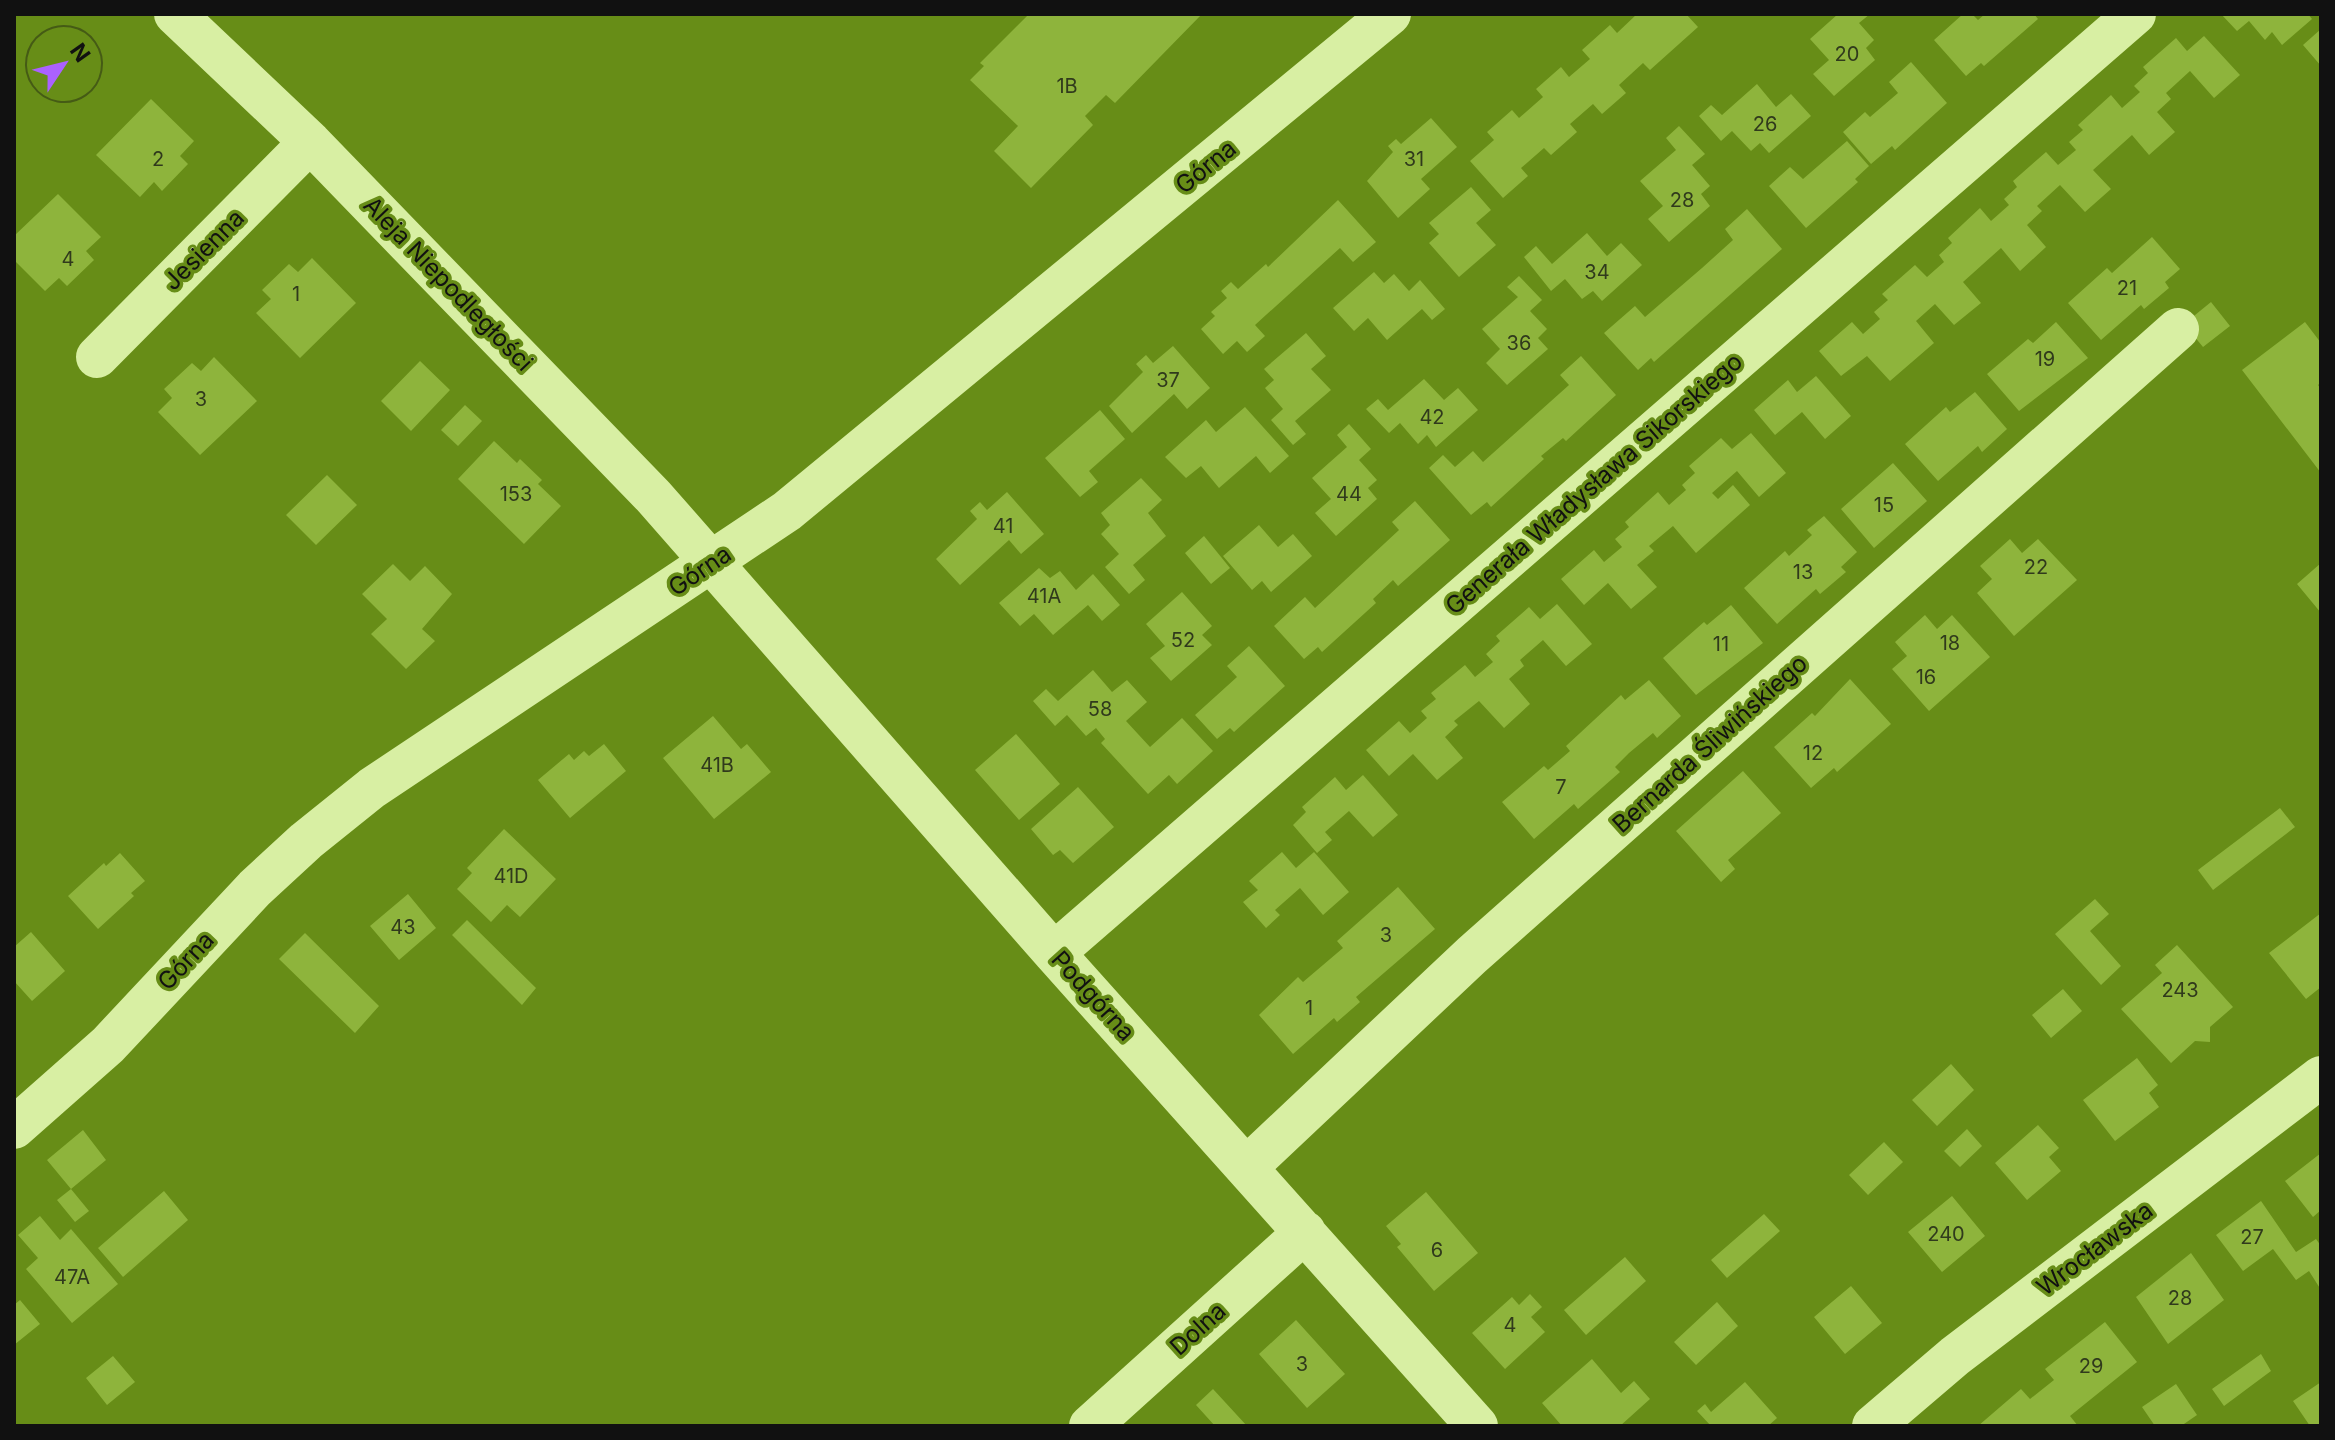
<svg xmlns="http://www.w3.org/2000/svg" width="2335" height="1440" viewBox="0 0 2335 1440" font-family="Inter,sans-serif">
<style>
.building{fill:#8eb43c}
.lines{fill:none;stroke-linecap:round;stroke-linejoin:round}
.minor{stroke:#d8efa3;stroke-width:42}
.labels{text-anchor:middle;stroke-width:7;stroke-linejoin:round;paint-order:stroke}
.number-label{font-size:20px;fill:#303a1c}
.street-label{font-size:24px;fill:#111;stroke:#678d17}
</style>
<rect width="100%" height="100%" fill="#678d17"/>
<path class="building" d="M1029 14H1202L1115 103 1106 95 1085 116 1093 125 1031 188 994 151 1018 126 970 80 984 66 980 63Z
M1637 14H1686L1698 27 1650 70 1643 63 1619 85 1626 93 1602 114 1593 104 1570 124 1577 132 1551 155 1544 148 1521 168 1528 176 1503 198 1470 161 1494 140 1487 132 1512 110 1519 118 1543 97 1536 89 1561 67 1569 77 1590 59 1582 50 1610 25 1617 33Z
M1838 14H1870L1859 23 1874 40 1866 48 1875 60 1834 96 1813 74 1829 60 1810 39Z
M1963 14H1972L1978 20 1985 14H2034L2038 19 1984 66 1981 63 1966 76 1934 40Z
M2221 14H2308L2312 19 2282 45 2272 32 2265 40 2249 21 2237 31Z
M2321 29V66L2303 45Z
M2204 36 2240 75 2214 98 2190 71 2166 93 2171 99 2157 112 2175 132 2149 155 2132 135 2093 170 2111 189 2085 212 2060 185 2037 206 2042 211 2027 225 2046 247 2020 271 2001 248 1963 282 1981 303 1954 325 1935 304 1916 321 1934 343 1890 381 1867 356 1841 376 1819 351 1852 322 1863 334 1880 319 1874 312 1888 300 1882 294 1915 265 1927 277 1944 262 1939 255 1952 243 1948 238 1980 208 1991 221 2009 205 2004 199 2017 187 2013 181 2046 152 2058 165 2076 150 2069 142 2083 130 2078 125 2111 95 2122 108 2140 92 2134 86 2148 73 2143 67 2176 38 2187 51Z
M1911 62 1947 103 1895 150 1892 146 1871 164 1843 132 1865 112 1870 117 1898 93 1889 82Z
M1757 84 1776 107 1791 94 1811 116 1769 153 1760 143 1751 151 1732 131 1721 141 1699 116 1711 105 1722 115Z
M151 99 194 141 180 156 188 164 162 191 154 182 140 197 96 155Z
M1431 118 1457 147 1421 179 1430 189 1398 218 1367 181 1393 152 1388 146 1396 139 1401 144Z
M1679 126 1705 154 1692 165 1710 186 1701 194 1710 206 1669 242 1648 219 1663 206 1640 181 1676 150 1666 138Z
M1847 141 1869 166 1855 179 1858 182 1806 228 1769 186 1790 167 1803 179Z
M1471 187 1491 210 1476 223 1496 245 1459 277 1429 243 1439 234 1429 223Z
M58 194 101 237 86 251 94 260 67 286 59 278 45 291 14 260V236Z
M1338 200 1376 242 1353 262 1340 248 1255 325 1265 336 1247 352 1237 341 1223 354 1201 329 1215 316 1211 312 1227 298 1221 291 1231 282 1238 289 1266 264 1268 267Z
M1747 209 1782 249 1654 362 1651 358 1638 370 1604 333 1635 306 1645 317 1702 268 1733 240 1725 229Z
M1587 233 1607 256 1621 243 1642 265 1602 301 1593 291 1582 299 1565 279 1551 291 1524 257 1536 246 1552 264Z
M2152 237 2180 269 2165 282 2169 288 2144 309 2141 305 2101 340 2068 303 2107 268 2112 273Z
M312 258 356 303 300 358 256 313 271 299 262 290 289 264 298 272Z
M1374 272 1384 283 1394 274 1409 291 1420 280 1445 309 1432 320 1422 309 1387 340 1368 318 1354 331 1333 308Z
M1519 276 1542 300 1530 311 1547 329 1538 338 1548 349 1507 385 1486 363 1500 349 1482 329 1518 297 1507 287Z
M2211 302 2230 326 2203 347 2184 324Z
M2056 322 2088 358 2019 411 1987 374 2028 339 2033 343Z
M2305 322 2321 343V382L2318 385 2321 389V473L2242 370Z
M1306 333 1326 356 1311 369 1331 390 1295 421 1306 434 1293 445 1271 420 1283 409 1265 388 1274 380 1264 369Z
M1173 346 1210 388 1187 409 1174 394 1132 433 1109 406 1143 372 1136 364 1146 355 1153 363Z
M1581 356 1616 395 1566 441 1563 438 1541 456 1544 459 1491 507 1487 502 1471 515 1429 468 1443 455 1455 467 1473 451 1483 462 1569 385 1560 375Z
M214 357 257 401 200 455 158 412 172 398 164 389 192 363 201 371Z
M420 361 450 390 411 431 381 401Z
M1816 376 1851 416 1825 439 1802 412 1775 435 1754 410 1788 380 1797 392Z
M1424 379 1444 400 1458 388 1478 410 1436 447 1427 435 1418 444 1400 423 1389 433 1366 409 1378 399 1388 410Z
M1975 392 2007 429 1982 452 1978 446 1938 481 1905 444 1946 407 1950 412Z
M465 405 482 421 458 446 441 430Z
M1245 407 1289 456 1270 473 1256 456 1219 488 1201 466 1186 478 1165 457 1206 420 1216 432Z
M1100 410 1125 439 1089 471 1098 482 1080 497 1045 458Z
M1349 424 1371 449 1359 460 1377 480 1368 488 1377 499 1336 536 1315 513 1331 499 1312 478 1347 447 1337 435Z
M1751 433 1786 473 1759 497 1737 471 1712 493 1718 499 1733 485 1750 505 1696 553 1673 526 1649 546 1654 551 1637 565 1657 587 1631 609 1608 583 1584 605 1561 579 1594 550 1604 562 1622 547 1615 539 1629 527 1625 522 1658 492 1669 505 1686 490 1682 485 1695 473 1689 466 1721 438 1732 449Z
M494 441 517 463 520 459 542 480 538 484 561 506 524 544 458 479Z
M1893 463 1927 501 1874 548 1841 509Z
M327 475 357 505 316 545 286 515Z
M1141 478 1162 500 1148 513 1166 536 1133 565 1145 580 1129 594 1105 567 1119 554 1101 534 1110 525 1101 513Z
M1007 492 1044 534 1021 554 1009 540 960 585 936 559 977 519 970 511 980 502 987 510Z
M1415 501 1450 540 1398 586 1393 580 1373 599 1376 603 1322 652 1318 647 1304 659 1274 626 1305 597 1315 608 1399 530 1392 522Z
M1824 516 1857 552 1841 567 1846 572 1820 594 1816 589 1777 624 1744 588 1785 551 1789 556 1812 535 1807 530Z
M1259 525 1278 547 1293 534 1312 556 1271 592 1262 581 1252 590 1223 556Z
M1204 536 1230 568 1211 584 1185 553Z
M2010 539 2022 553 2038 539 2077 580 2014 636 1977 593 1992 579 1980 566Z
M2321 563V613L2297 584Z
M393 564 410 581 425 566 452 594 422 629 435 641 406 669 371 634 387 619 362 594Z
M1039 568 1050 578 1060 571 1076 590 1093 574 1120 605 1102 621 1088 605 1053 635 1034 614 1020 626 999 603Z
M1182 592 1212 626 1202 635 1212 645 1171 681 1150 658 1165 646 1146 624Z
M1557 604 1592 644 1566 666 1543 640 1520 660 1524 666 1509 679 1530 704 1504 728 1479 701 1454 721 1458 725 1445 737 1463 758 1437 780 1413 754 1389 776 1366 750 1399 721 1410 733 1427 718 1421 711 1436 699 1431 693 1465 665 1475 677 1493 662 1486 654 1500 641 1496 636 1529 607 1540 619Z
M1731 605 1763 643 1696 695 1663 658 1704 622 1707 625Z
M1925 615 1937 629 1952 615 1990 657 1929 711 1892 669 1907 656 1895 642Z
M1249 646 1285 686 1234 732 1230 728 1217 739 1195 715 1237 677 1227 666Z
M1093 670 1112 692 1127 680 1147 702 1126 721 1150 747 1182 718 1213 751 1177 784 1169 775 1148 794 1101 743 1105 739 1096 728 1086 736 1067 715 1055 726 1033 701 1046 689 1058 701Z
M1850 679 1891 724 1837 772 1834 768 1811 788 1774 747 1812 713 1815 716Z
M1649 680 1681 716 1657 738 1653 733 1629 753 1615 767 1620 772 1578 809 1574 804 1534 839 1502 802 1544 766 1548 770 1570 751 1566 746 1621 695 1625 700Z
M713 716 741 749 747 744 771 772 714 819 663 758Z
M1016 734 1060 784 1019 820 975 770Z
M604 744 626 771 570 818 538 780 569 754 574 760 584 751 589 756Z
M1743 771 1781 813 1728 860 1735 869 1721 882 1676 831Z
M1363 775 1398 815 1373 837 1349 811 1325 832 1332 840 1317 853 1293 825 1306 812 1302 807 1335 777 1346 790Z
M1078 787 1114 827 1073 863 1060 850 1053 855 1031 829Z
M2280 808 2295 827 2213 890 2198 870Z
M504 829 556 879 520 917 507 905 491 922 457 889 472 873 467 868Z
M1282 852 1296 868 1314 852 1349 892 1323 915 1300 888 1275 910 1280 915 1266 928 1243 902 1258 890 1249 881Z
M120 853 145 881 131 893 134 896 98 929 68 896 104 863 106 866Z
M1398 887 1435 929 1356 997 1360 1002 1337 1022 1334 1018 1293 1054 1259 1015 1298 977 1303 982 1343 948 1337 941Z
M408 894 436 928 399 960 370 926Z
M2095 899 2109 914 2090 931 2121 966 2101 985 2055 934Z
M2321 913V987L2306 999 2269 953Z
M467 920 536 988 522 1005 452 935Z
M31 932 65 971 32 1001 14 981V947Z
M305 933 379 1006 355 1033 279 959Z
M2177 945 2233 1007 2210 1027V1042L2195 1041 2171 1063 2121 1009 2162 973 2155 965Z
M2063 989 2082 1011 2051 1038 2032 1015Z
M2137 1058 2158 1085 2149 1093 2159 1107 2115 1141 2083 1100Z
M1951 1064 1974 1090 1937 1126 1912 1100Z
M2038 1125 2059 1148 2049 1157 2061 1171 2027 1200 1995 1163Z
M1967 1129 1982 1146 1960 1167 1944 1151Z
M83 1130 106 1160 71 1189 47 1160Z
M1884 1142 1903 1162 1868 1195 1849 1175Z
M2321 1153V1210L2313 1217 2285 1181Z
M71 1189 89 1211 75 1222 57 1200Z
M164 1191 188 1220 123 1277 98 1248Z
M1426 1192 1478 1253 1434 1291 1397 1247 1401 1244 1386 1226Z
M1952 1196 1985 1236 1942 1272 1908 1232Z
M2261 1201 2296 1252 2316 1239 2321 1246V1290L2309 1271 2296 1280 2273 1249 2243 1271 2216 1235Z
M1764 1214 1780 1231 1727 1278 1711 1260Z
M40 1216 60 1240 71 1229 118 1284 72 1323 26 1269 38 1258 18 1235Z
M2191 1253 2224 1300 2168 1344 2136 1297Z
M1625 1257 1646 1281 1586 1335 1564 1310Z
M1851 1286 1882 1323 1845 1354 1814 1317Z
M1530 1294 1542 1307 1531 1317 1545 1332 1505 1369 1472 1333 1512 1297 1519 1305Z
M20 1300 40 1324 14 1345V1305Z
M1717 1302 1738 1326 1696 1365 1674 1342Z
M1296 1320 1345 1374 1307 1408 1259 1354Z
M2105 1322 2137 1362 2070 1416 2078 1426H1978L2021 1389 2030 1399 2054 1380 2045 1369Z
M2261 1354 2271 1371 2224 1406 2212 1389Z
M113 1356 135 1382 107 1405 86 1378Z
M1592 1359 1621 1393 1634 1381 1650 1399 1620 1426H1562L1542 1403Z
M1745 1382 1777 1418 1768 1426H1711L1697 1411 1705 1404 1711 1412Z
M2321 1382V1425L2310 1426 2293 1401Z
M2176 1384 2197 1415 2181 1426H2155L2142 1407Z
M1213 1389 1247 1426H1215L1196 1405Z"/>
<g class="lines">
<path class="minor" d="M175 14 310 142 653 496 1054 953 1477 1426
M97 357 310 142
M1054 953 2135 14
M14 1128 108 1045 255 888 306 841 372 788 787 511 1390 14
M1248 1166 1472 955 2178 329
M1090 1426 1305 1232
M1873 1426 1955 1356 2321 1077"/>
</g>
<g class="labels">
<g class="number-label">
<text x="1847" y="61">20</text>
<text x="1067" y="93">1B</text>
<text x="1765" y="131">26</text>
<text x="158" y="166">2</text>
<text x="1414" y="166">31</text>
<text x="1682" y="207">28</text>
<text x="68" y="266">4</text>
<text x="1597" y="279">34</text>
<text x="2127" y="295">21</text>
<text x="296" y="301">1</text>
<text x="1519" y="350">36</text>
<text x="2045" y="366">19</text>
<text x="1168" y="387">37</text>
<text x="201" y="406">3</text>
<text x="1432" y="424">42</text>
<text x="516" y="501">153</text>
<text x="1349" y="501">44</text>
<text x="1884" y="512">15</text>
<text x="1003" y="533">41</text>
<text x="2036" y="574">22</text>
<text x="1803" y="579">13</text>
<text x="1044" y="603">41A</text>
<text x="1183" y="647">52</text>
<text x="1950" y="650">18</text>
<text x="1721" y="651">11</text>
<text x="1926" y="684">16</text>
<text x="1100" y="716">58</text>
<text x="1813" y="760">12</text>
<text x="717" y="772">41B</text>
<text x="1561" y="794">7</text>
<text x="511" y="883">41D</text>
<text x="403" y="934">43</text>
<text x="1386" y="942">3</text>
<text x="2180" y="997">243</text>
<text x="1309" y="1015">1</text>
<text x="1946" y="1241">240</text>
<text x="2252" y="1244">27</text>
<text x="1437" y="1257">6</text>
<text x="72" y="1284">47A</text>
<text x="2180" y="1305">28</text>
<text x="1510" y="1332">4</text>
<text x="1302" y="1371">3</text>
<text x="2091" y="1373">29</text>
</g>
<g class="street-label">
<text transform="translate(1206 167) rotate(-39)" y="8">Górna</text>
<text transform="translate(204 250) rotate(-45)" y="8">Jesienna</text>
<text transform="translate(448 284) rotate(46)" y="8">Aleja Niepodległości</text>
<text transform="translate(1594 484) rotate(-41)" y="8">Generała Władysława Sikorskiego</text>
<text transform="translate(700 571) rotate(-34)" y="8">Górna</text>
<text transform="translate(1710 744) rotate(-42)" y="8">Bernarda Śliwińskiego</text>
<text transform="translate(186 961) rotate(-47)" y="8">Górna</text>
<text transform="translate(1093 996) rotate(48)" y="8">Podgórna</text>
<text transform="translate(2095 1249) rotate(-37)" y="8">Wrocławska</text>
<text transform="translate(1198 1329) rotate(-42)" y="8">Dolna</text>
</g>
</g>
<rect width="2335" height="1440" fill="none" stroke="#111111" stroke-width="32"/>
<g transform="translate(64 64) rotate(55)"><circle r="38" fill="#678d17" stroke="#455b15" stroke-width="2"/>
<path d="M0-6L14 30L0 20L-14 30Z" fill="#ab61ff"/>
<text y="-12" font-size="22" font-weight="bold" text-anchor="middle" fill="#111111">N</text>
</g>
</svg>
